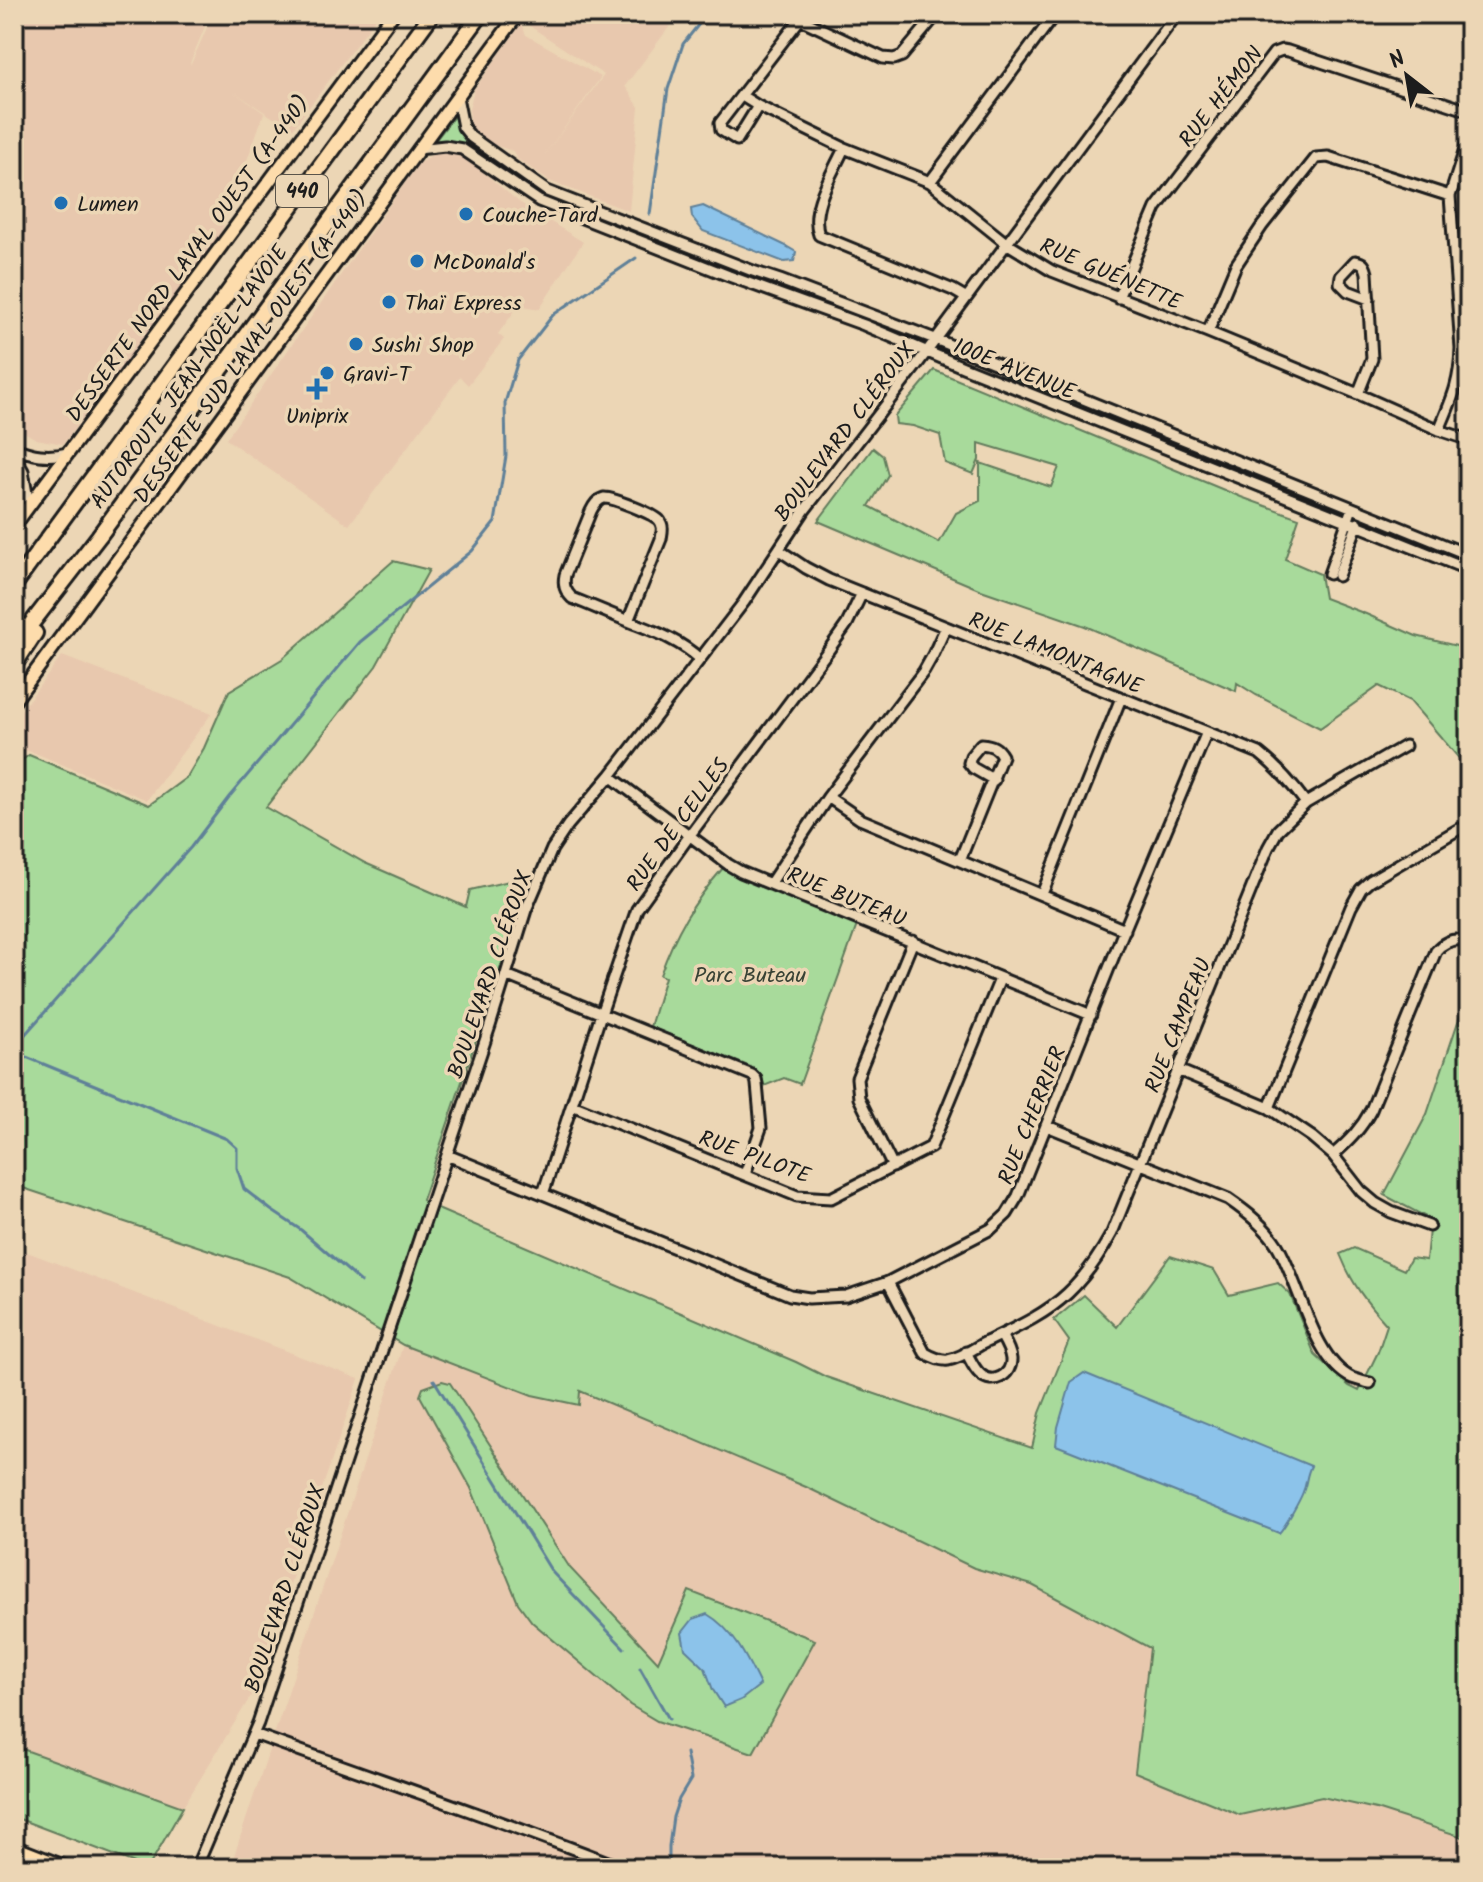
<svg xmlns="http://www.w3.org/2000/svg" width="1483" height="1882" viewBox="0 0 1483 1882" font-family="Kalam,sans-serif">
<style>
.built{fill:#e8c8ae}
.green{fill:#a8da9b;stroke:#627b5c;stroke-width:2}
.water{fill:#8cc3ea;stroke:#5f8098;stroke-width:2}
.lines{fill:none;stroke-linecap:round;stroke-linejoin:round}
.stream{stroke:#5f8098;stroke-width:3}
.minor-casing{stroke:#1c1c1c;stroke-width:15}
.major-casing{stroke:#1c1c1c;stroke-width:17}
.highway-casing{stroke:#1c1c1c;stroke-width:20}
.minor{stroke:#ecd6b5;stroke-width:9}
.major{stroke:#fddcac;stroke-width:11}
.highway{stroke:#fddcac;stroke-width:14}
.poi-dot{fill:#1f6fb2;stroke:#ecd6b5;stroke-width:3}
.labels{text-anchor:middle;stroke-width:7;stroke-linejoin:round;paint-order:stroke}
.shield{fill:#ecd6b5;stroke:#5a544a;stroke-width:2}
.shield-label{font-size:20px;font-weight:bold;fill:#1c1c1c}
.street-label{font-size:22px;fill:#1c1c1c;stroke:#ecd6b5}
.poi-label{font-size:22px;fill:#1c1c1c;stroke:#ecd6b5;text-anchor:start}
.park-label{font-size:22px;fill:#384235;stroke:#ecd6b5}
</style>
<rect width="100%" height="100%" fill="#ecd6b5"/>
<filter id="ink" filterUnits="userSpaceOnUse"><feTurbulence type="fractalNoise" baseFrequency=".0125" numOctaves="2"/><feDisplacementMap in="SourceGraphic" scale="16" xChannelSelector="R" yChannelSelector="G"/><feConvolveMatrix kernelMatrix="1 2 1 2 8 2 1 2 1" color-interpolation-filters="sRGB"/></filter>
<g filter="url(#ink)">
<path class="built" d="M14 14H210L190 63 191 64 213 14H379L292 130 234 92 264 113 218 241 63 444 36 439 14 426Z
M532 14H679L625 86 639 107 629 211 549 181 516 158 513 151 491 144 477 135 471 126 469 110 474 90 521 24 526 35 601 77 543 157 604 75 525 23Z
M439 151 458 154 473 164 519 202 583 242 539 309 519 305 498 334 504 339 468 385 460 377 349 525 226 439 419 163Z
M62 656 212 713 147 800 35 753 14 747V720Z
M14 1247 359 1379 254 1691 183 1807 14 1746Z
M403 1345 532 1395 579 1405V1391L806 1487 974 1568 1032 1585 1150 1648 1135 1772 1240 1815 1322 1797 1376 1809 1469 1839V1868H230Z"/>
<path class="green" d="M455 115 464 136 510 172C486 159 463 141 435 141Z
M567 207 589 212 840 307 839 308 754 282Z
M934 370 1241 497 1299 518 1285 559 1320 574 1324 598 1366 614 1416 636 1469 649V770L1410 701 1379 686 1320 728 1256 695 1237 683 1236 691 1085 626 981 590 818 521 873 448 883 456 888 475 869 506 939 543 956 513 980 501V463L1051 487 1059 467 979 443V460L973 474 945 463 940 435 913 426 896 424 895 416Z
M996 374 1033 383 1340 508 1338 513Z
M393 561 429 570 376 666 266 807 365 863 466 907 470 890 535 875 524 898 422 1200 440 1210 796 1362 826 1377 1032 1448 1040 1413 1069 1341 1054 1320 1084 1295 1117 1327 1170 1256 1214 1270 1229 1295 1278 1283 1290 1294 1315 1355 1349 1386 1359 1391 1378 1352 1387 1325C1366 1302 1352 1284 1340 1254L1354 1248 1404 1270 1411 1258 1426 1260 1430 1219 1384 1195 1427 1114 1469 989V1839L1376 1809 1322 1797 1240 1815 1135 1772 1150 1648 1032 1585 974 1568 806 1487 580 1391 579 1405 532 1395 403 1345 290 1277 14 1185V766L29 755 149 805 187 777 204 748 229 691 282 659Z
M723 868 857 925 800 1084 784 1078 764 1086 762 1077 751 1067 650 1027 665 977 660 975C676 931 692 904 723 868Z
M442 1381 450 1383 570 1568 658 1662 689 1591 815 1640 753 1753 657 1721 630 1705 532 1622 518 1603 471 1488 420 1396 423 1388Z
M14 1746 183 1807 148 1868 14 1817Z"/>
<path class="water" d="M703 206 784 245 796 252 794 261 784 262 703 231 692 217 691 209Z
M1084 1373 1311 1466C1306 1475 1307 1483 1303 1492 1300 1500 1285 1527 1279 1533L1056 1445 1058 1427 1071 1382Z
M707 1614C733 1629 747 1658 760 1685L741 1700 724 1707 713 1690 705 1668 685 1649 682 1633 693 1619Z"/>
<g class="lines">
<path class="stream" d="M650 214 668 89 683 44 707 14
M14 1047 191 847 229 797 360 642 472 551 495 522 506 456 505 403 518 360 553 315 636 258
M14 1052 227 1139 237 1148V1168L244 1189 271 1210 301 1230 361 1282
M434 1380 552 1572 624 1648
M640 1668 669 1719
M669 1868V1846L673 1817 679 1799 691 1779 686 1753"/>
<defs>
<path id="minor" d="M800 19 883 58 894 59 902 56 937 14
M742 96 758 106 844 148 930 182 1006 243 1052 271 1208 332 1358 394 1439 430 1469 440
M457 97 463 127 471 137 547 191 753 271 780 280 935 339 1469 555
M758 106 737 140 721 130 720 123 804 14
M844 148C833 173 809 208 819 235L953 290 965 297
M418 149 445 146 462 149 539 201 729 276 864 325 963 367 1469 570
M930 182 1055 14
M1118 298 1156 208 1274 53 1282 50 1288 51 1469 111
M1208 332 1236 265 1262 226 1316 158 1328 157 1450 196
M1358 394 1372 359 1367 273C1365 265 1363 262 1355 261L1341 276 1340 283 1348 291 1369 299
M1439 430C1452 399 1460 383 1461 348L1450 196 1469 137
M14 448C33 455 47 458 68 453
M14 455 23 471 29 505
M779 550 806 568 829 580 1259 753C1278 768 1292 784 1306 803
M1329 574 1352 508
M1338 576 1358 523
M628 621 661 539C662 532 664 526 659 520 653 514 612 497 604 498 597 500 594 505 591 511L565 575C563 585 565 591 572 598 590 605 608 613 626 620 653 631 678 639 700 659
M610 776 729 865 741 872 1091 1015
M828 797 860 819 1125 930
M960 860 1002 756C997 747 992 745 981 744L971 756 969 763 973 768 994 780
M770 884 828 797 924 671 933 655 946 627
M1042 894 1121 698
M506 975 752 1075 756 1079 757 1084 761 1128 745 1174
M1178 1070 1269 1108 1312 1137 1333 1155 1361 1191 1375 1203 1391 1212 1429 1226
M572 1105 797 1196 831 1198 931 1147 1000 979
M1269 1108 1351 907 1361 889 1370 881 1459 829
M1047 1126 1228 1199C1247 1212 1265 1226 1277 1245 1299 1281 1313 1360 1352 1378 1358 1380 1364 1382 1370 1383
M447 1155 790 1295 809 1298 846 1296 888 1282 991 1229 1007 1214 1018 1196 1121 938 1207 732
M1333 1155C1349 1141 1361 1129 1371 1110L1436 951C1445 940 1456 938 1469 941
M893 1167 859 1098 857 1078 913 941
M543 1194 601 1014 637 909 690 835 830 648 847 624 862 593
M888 1282 925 1353C932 1357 940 1361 948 1360 960 1358 972 1350 982 1344 1011 1330 1044 1316 1068 1293 1087 1275 1100 1255 1112 1233L1268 848 1278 830 1306 803 1405 746
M966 1352C970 1359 974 1369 980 1374 993 1386 1012 1375 1011 1359 1010 1350 1005 1342 1001 1335
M254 1734C377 1779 501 1820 623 1868
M196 1868 258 1723 490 1026 526 910 552 849 568 825 610 776 744 602 804 511 916 366 1177 14"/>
<path id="major" d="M14 526 393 14
M14 701 518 14
M14 1847 68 1868"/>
<path id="highway" d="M14 585 432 14
M14 646 99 536 481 14
M14 665 35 633"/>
</defs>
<use href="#minor" class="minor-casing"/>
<use href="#major" class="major-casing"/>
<use href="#highway" class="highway-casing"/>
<use href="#minor" class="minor"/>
<use href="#major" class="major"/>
<use href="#highway" class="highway"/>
</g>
</g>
<g class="poi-dot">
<circle cx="61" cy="203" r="8"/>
<circle cx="466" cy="214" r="8"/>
<circle cx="417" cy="261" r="8"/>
<circle cx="389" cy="302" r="8"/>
<circle cx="356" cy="344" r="8"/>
<circle cx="327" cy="373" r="8"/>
<path d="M313 377h8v8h8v8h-8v8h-8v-8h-8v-8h8z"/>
</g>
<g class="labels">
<rect class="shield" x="276" y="175" width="52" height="32" rx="6"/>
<g class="shield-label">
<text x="302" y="198">440</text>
</g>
<g class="street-label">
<text transform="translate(1220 96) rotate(-52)" y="8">RUE HÉMON</text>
<text transform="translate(187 258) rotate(-54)" y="8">DESSERTE NORD LAVAL OUEST (A-440)</text>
<text transform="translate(1111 273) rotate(23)" y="8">RUE GUÉNETTE</text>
<text transform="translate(250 346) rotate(-54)" y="8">DESSERTE SUD LAVAL OUEST (A-440)</text>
<text transform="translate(1015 368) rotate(22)" y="8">100E AVENUE</text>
<text transform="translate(188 376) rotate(-54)" y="8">AUTOROUTE JEAN-NOËL-LAVOIE</text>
<text transform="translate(844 431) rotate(-53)" y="8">BOULEVARD CLÉROUX</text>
<text transform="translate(1056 652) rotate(22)" y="8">RUE LAMONTAGNE</text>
<text transform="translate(677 824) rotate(-54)" y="8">RUE DE CELLES</text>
<text transform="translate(847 896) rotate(22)" y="8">RUE BUTEAU</text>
<text transform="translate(489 974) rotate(-71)" y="8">BOULEVARD CLÉROUX</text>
<text transform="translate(1177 1025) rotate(-68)" y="8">RUE CAMPEAU</text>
<text transform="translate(1031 1115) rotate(-68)" y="8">RUE CHERRIER</text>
<text transform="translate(755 1156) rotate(20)" y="8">RUE PILOTE</text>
<text transform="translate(284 1588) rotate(-72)" y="8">BOULEVARD CLÉROUX</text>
</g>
<g class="poi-label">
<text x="77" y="211">Lumen</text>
<text x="482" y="222">Couche-Tard</text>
<text x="433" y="269">McDonald's</text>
<text x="405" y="310">Thaï Express</text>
<text x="372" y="352">Sushi Shop</text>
<text x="343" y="381">Gravi-T</text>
<text x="317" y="423" text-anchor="middle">Uniprix</text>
</g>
<g class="park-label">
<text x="750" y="982">Parc Buteau</text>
</g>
</g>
<rect width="1483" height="1882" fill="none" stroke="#ecd6b5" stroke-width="48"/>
<rect x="24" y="24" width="1435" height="1834" fill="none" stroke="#1c1c1c" stroke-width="3" filter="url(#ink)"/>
<g transform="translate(1407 76) rotate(329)" stroke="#ecd6b5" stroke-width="6" paint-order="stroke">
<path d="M0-6L14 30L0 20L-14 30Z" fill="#1c1c1c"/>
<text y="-12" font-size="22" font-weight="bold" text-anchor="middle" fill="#1c1c1c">N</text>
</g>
</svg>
